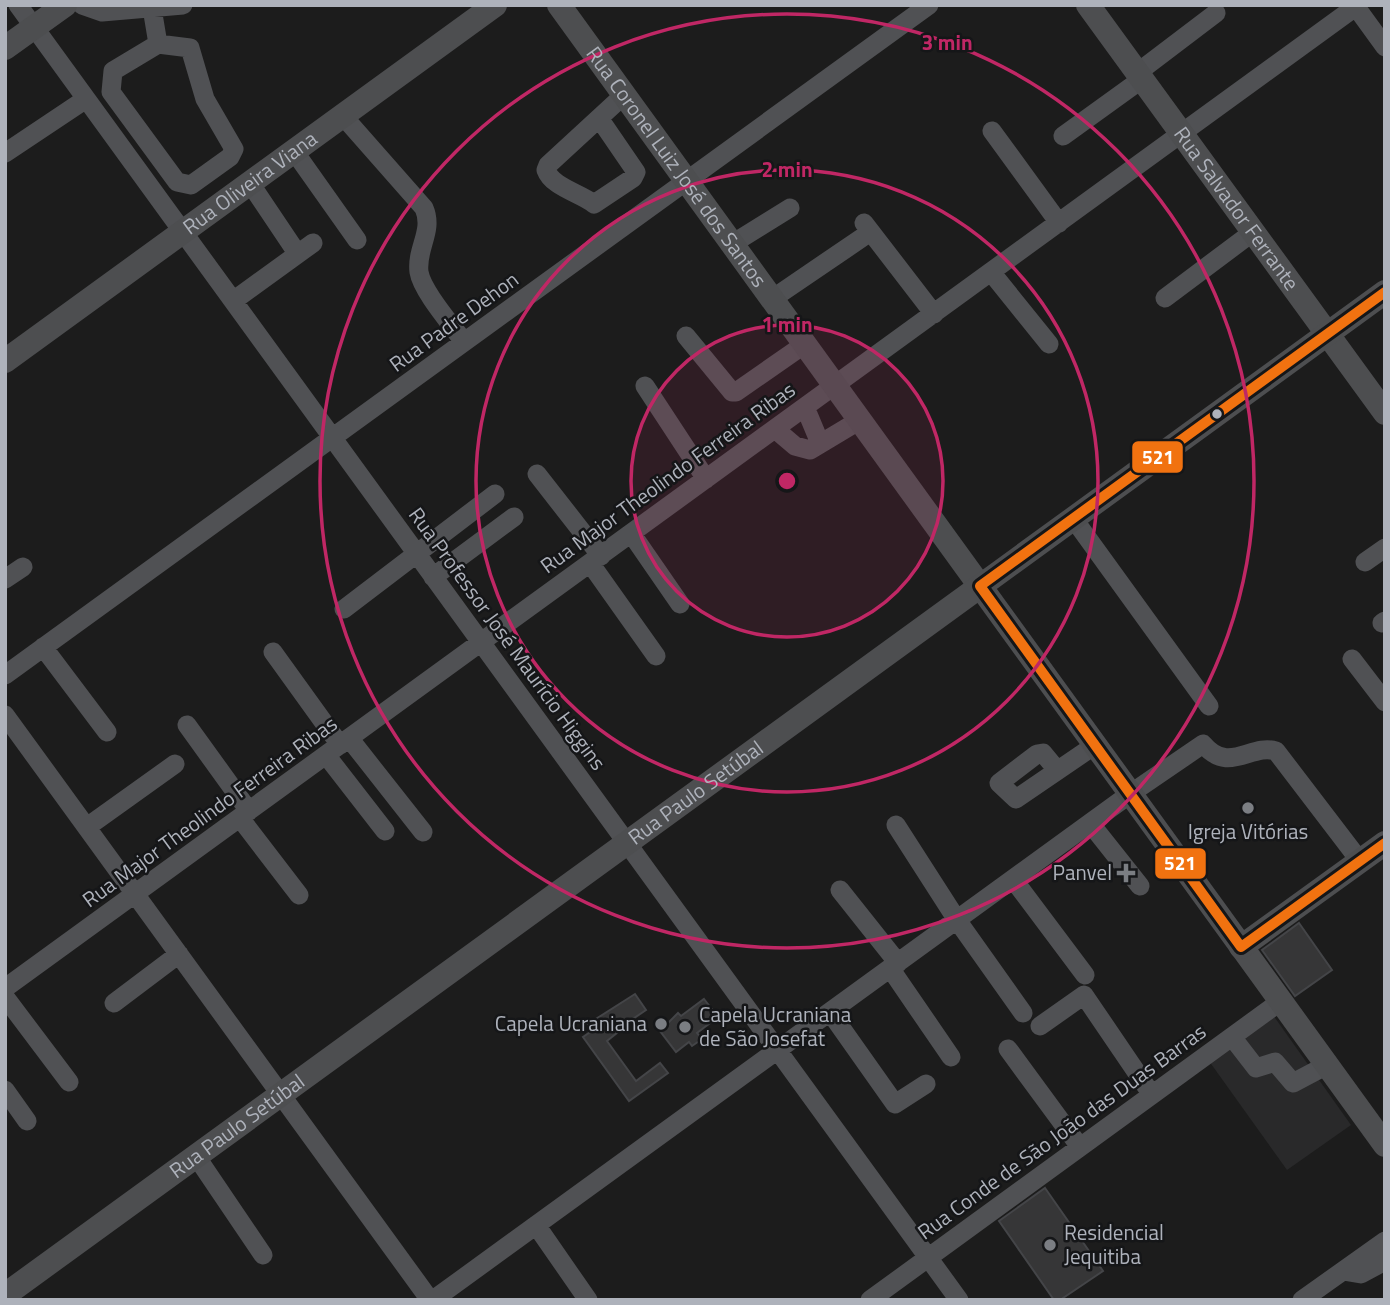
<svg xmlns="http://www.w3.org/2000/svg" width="1390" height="1305" viewBox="0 0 1390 1305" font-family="'Titillium Web',sans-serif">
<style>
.built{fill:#29292a}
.building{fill:#363637;stroke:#444548;stroke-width:2}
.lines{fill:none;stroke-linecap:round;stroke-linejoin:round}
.minor{stroke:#505154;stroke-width:19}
.major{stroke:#4d4e50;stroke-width:24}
.bus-1-casing{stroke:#151618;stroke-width:16}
.bus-1{stroke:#f17210;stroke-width:10}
.ring{fill:none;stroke:#c02765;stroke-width:3.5}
.bus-dot{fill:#aeb2bb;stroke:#151618;stroke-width:2.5}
.poi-dot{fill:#7b7e83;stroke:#151618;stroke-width:2.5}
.labels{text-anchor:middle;stroke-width:5;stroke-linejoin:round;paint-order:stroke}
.street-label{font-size:21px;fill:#aeb2bb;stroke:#151618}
.poi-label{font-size:21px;fill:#aeb2bb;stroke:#151618;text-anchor:end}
.centre{fill:#c02765;stroke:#151618;stroke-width:3.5}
.ring-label{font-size:21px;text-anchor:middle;font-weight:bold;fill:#c02765;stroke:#151618;stroke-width:5;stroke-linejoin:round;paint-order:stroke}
.line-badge{stroke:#151618;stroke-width:2.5}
.badge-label{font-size:19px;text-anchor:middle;font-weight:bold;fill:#fff}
</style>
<rect width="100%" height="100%" fill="#1c1c1c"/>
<path class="built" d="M1273 1015 1351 1125 1287 1170 1209 1061Z"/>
<path class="building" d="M1299 923 1332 970 1295 996 1262 950Z
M635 994 646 1010 615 1031 617 1033 607 1041 636 1081 660 1063 668 1073 629 1101 583 1037 593 1030 588 1024Z
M704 999 718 1017 697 1033 702 1039 692 1046 689 1042 676 1052 660 1031 678 1013 681 1016Z
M1045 1188 1103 1271 1060 1300H1054L999 1221Z"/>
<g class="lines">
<path class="minor" d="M18 5 959 1300
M82 5 102 12 183 5
M1356 7 1385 47
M152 8 158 44
M158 44 190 48 205 99 234 149 230 157 191 185 177 182 111 92 113 71Z
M1137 73 1216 13
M343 116 424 208C434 231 416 248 419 272 422 291 452 325 464 342
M599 118 636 172 633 178 594 204C580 193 552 187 546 170L548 165 624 95
M992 131 1059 223
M1063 136 1142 79
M294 151 357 240
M5 153 86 99
M250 183 297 253
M864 223 934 314
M732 244 790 208
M991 272 1049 344
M1165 298 1253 232
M772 299 863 237
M233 301 313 243
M686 336 732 392H736L805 344
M645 386 706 479
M805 407 820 443
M775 429 795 446 810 450 860 420
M537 474 601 556
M1073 518 1209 706
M631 533 680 604
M1365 562 1385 548
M590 563 656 656
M433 577 514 517
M5 579 23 567
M344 609 495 494
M1382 623 1385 621
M43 647 107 732
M273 652 340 745
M1352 659 1385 702
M5 675 929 5
M5 715 430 1300
M187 725 249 811
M349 738 423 832
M326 755 385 831
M1057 770 1043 753 1037 754 999 783 1016 799 1095 745
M240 818 299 895
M1090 823 1140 886
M896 825 957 920 1023 1013
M87 827 175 764
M1013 879 1085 975
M840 890 898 963
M890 968 951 1057
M5 988 1358 5
M5 997 69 1082
M114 1003 179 954
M830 1012 895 1104 926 1084
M1040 1026 1084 995 1152 1095
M1232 1037 1256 1068 1275 1062 1293 1083 1327 1065
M1008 1049 1080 1147
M5 1090 27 1121
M196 1156 263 1255
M536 1225 588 1300
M1343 1271 1361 1274 1385 1261
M433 1300 1130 794 1203 744C1229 775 1251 743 1276 751L1360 861
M870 1300 1281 1001
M1302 1300 1385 1241"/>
<g class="major">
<path id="s1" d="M559 5 1385 1145"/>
<path id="s2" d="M1088 5 1385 413"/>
<path d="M5 48 65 5"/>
<path id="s3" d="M5 361 495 5"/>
<path d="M1241 947 1385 843"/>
<path id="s4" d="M5 1295 1385 292"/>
</g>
<defs>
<path id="bus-1" d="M1385 292 980 586 1241 947 1385 843"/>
</defs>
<use href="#bus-1" class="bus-1-casing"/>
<use href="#bus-1" class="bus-1"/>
</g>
<circle cx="787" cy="481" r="156" fill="#c02765" fill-opacity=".12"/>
<g class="ring">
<circle cx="787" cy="481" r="156"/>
<circle cx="787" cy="481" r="311"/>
<circle cx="787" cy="481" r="467"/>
</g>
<circle class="bus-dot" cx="1217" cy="414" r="6"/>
<g class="poi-dot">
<circle cx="1248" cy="808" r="7"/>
<path d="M1122.5 862.5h7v7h7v7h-7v7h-7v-7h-7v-7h7z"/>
<circle cx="661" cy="1024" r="7"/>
<circle cx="685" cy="1027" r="7"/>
<circle cx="1050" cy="1245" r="7"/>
</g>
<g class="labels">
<g class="street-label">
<text dy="7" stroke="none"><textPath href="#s1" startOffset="200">Rua Coronel Luiz José dos Santos</textPath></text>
<text dy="7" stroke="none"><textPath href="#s3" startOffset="303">Rua Oliveira Viana</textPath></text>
<text dy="7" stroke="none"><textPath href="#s2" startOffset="252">Rua Salvador Ferrante</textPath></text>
<text transform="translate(454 322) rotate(-36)" y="7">Rua Padre Dehon</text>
<text transform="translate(668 478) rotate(-36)" y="7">Rua Major Theolindo Ferreira Ribas</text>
<text transform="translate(507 639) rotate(54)" y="7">Rua Professor José Maurício Higgins</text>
<text dy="7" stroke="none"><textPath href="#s4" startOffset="854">Rua Paulo Setúbal</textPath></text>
<text transform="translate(210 812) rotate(-36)" y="7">Rua Major Theolindo Ferreira Ribas</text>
<text dy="7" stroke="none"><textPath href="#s4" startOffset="287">Rua Paulo Setúbal</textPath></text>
<text transform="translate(1062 1132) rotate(-36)" y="7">Rua Conde de São João das Duas Barras</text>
</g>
<g class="poi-label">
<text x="1248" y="839" text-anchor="middle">Igreja Vitórias</text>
<text x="1112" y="880">Panvel</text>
<text x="699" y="1022" text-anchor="start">Capela Ucraniana<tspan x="699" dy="24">de São Josefat</tspan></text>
<text x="647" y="1031">Capela Ucraniana</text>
<text x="1064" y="1240" text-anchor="start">Residencial<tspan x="1064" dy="24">Jequitiba</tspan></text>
</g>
</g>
<circle cx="787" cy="481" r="10" class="centre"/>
<g class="ring-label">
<text x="947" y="50">3 min</text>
<text x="787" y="177">2 min</text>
<text x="787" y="332">1 min</text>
</g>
<g class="line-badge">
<rect x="1131" y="440" width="53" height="34" rx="7" fill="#f17210"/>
<rect x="1154" y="847" width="53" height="33" rx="7" fill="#f17210"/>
</g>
<g class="badge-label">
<text x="1158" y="464">521</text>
<text x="1180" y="870">521</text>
</g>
<rect width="1390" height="1305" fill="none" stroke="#aeb2bb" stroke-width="14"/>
</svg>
